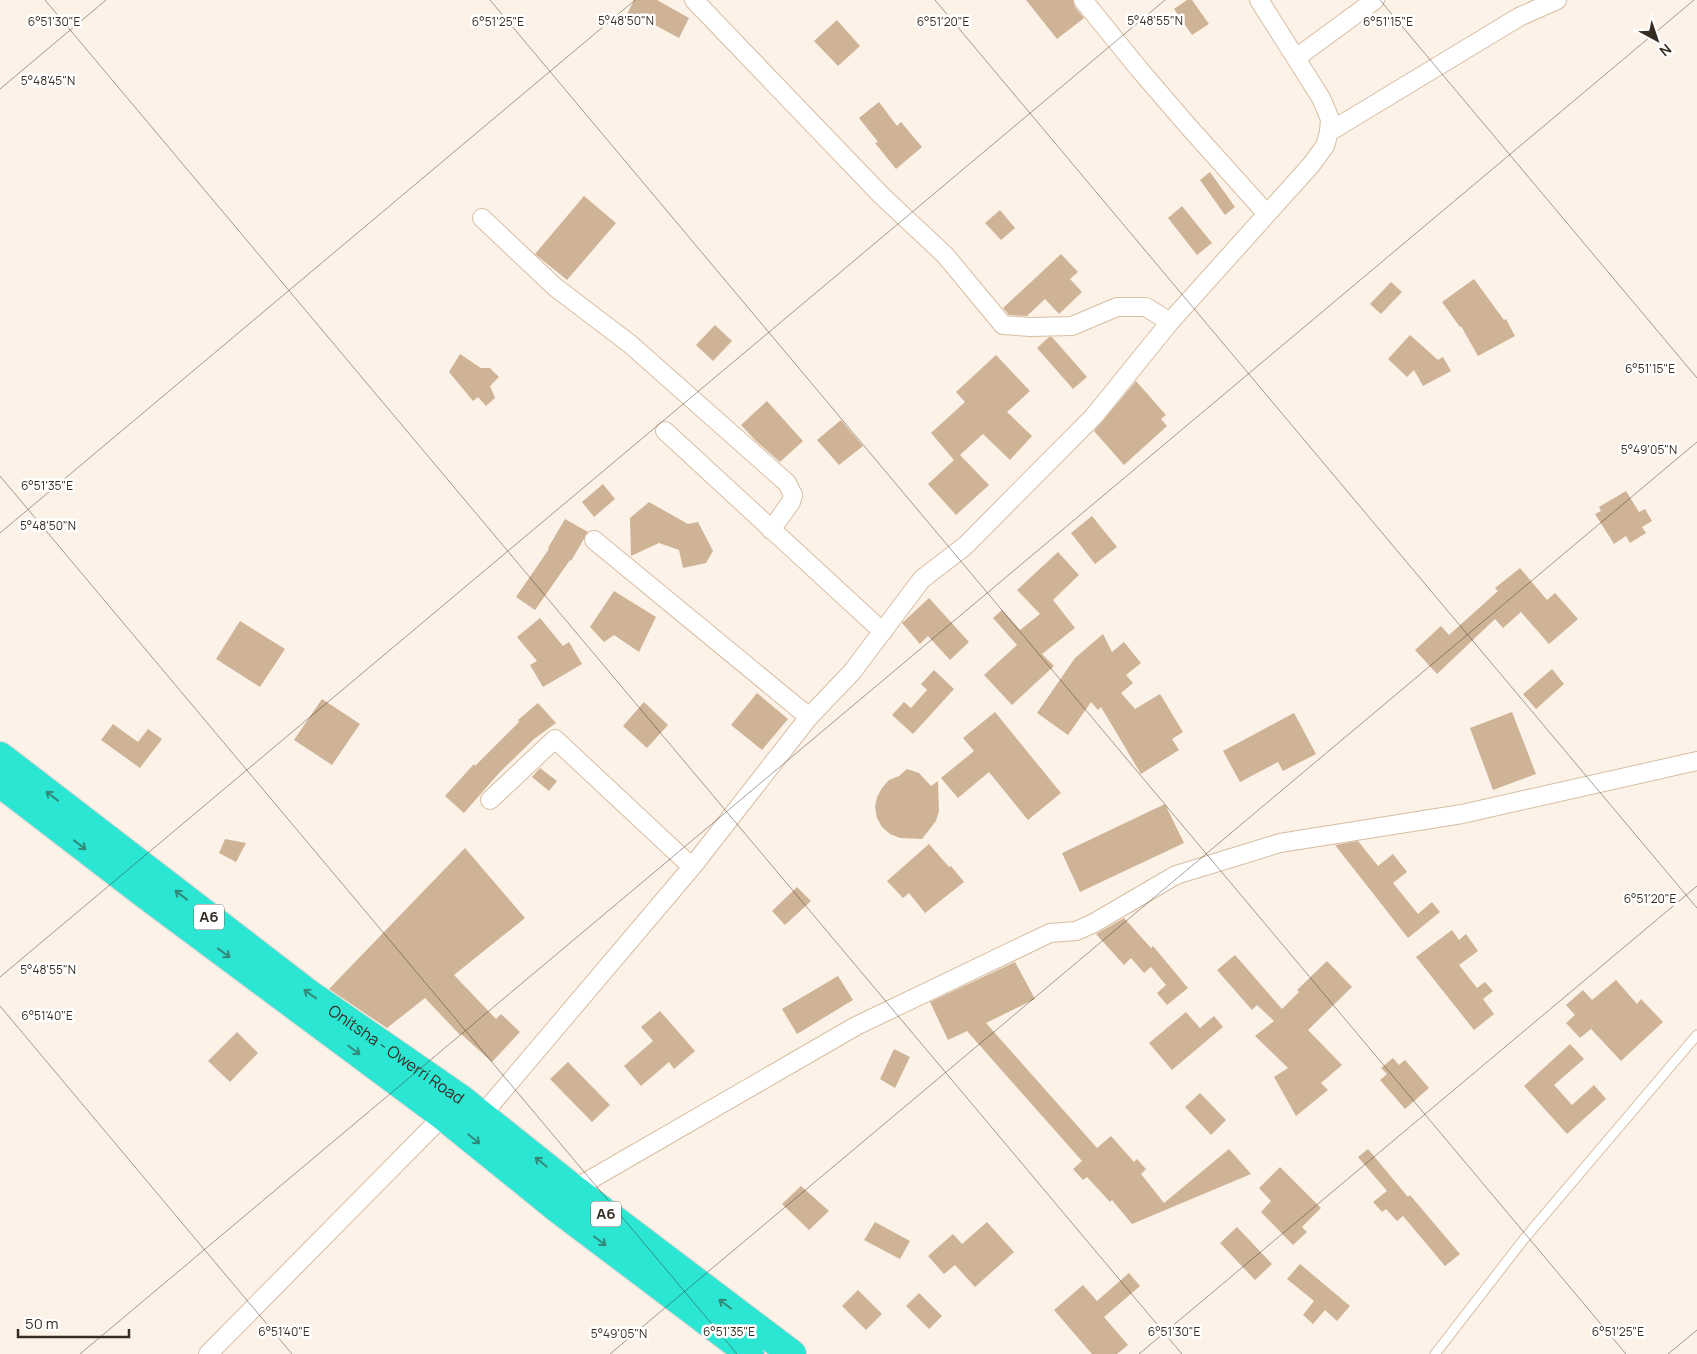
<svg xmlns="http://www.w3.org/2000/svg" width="1697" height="1354" viewBox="0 0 1697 1354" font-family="Manrope,sans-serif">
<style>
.building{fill:#ceb397}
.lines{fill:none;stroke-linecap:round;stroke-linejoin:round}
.lane-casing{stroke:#d7bda2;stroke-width:11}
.street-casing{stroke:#d7bda2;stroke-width:20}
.highway-casing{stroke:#d7d5d3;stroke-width:30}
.lane{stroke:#fff;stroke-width:9}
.street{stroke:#fff;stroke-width:18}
.highway{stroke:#2be6d2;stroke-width:28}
.oneway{stroke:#318a7a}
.ticks{fill:none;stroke:#372d22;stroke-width:1;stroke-opacity:0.45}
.labels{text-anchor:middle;stroke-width:5;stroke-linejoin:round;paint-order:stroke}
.shield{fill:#fff;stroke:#736c64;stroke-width:1}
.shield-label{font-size:15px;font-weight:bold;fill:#372d22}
.street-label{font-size:16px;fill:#372d22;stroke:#fff}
.ticks-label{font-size:12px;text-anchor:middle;fill:#372d22;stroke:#fff;stroke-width:5;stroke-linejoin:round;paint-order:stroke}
</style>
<rect width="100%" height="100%" fill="#fdf2e7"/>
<path class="building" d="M634 0H657L689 18 679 38 642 18 641 21 627 14Z
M1026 0H1073L1075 7 1084 18 1057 39Z
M1187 0H1192L1209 24 1192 35 1174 9Z
M837 20 860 46 838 66 814 41Z
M879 102 897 126 901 122 922 147 896 169 875 143 878 142 859 118Z
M1210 172 1235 207 1225 215 1200 180Z
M584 196 616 223 567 280 535 254Z
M1182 206 1212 243 1197 255 1168 218Z
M1000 210 1015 228 1001 240 985 223Z
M1061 254 1078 272 1070 279 1082 292 1059 314 1045 299 1027 316 1009 315 1003 308Z
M1474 279 1504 320 1506 319 1515 336 1478 356 1461 326 1460 327 1442 302Z
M1391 282 1402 292 1381 314 1370 304Z
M715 325 732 341 713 361 696 345Z
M1410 335 1438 360 1443 357 1451 371 1423 386 1414 370 1407 377 1388 359Z
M1049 337H1052L1087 377 1073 389 1037 348Z
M460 354 481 368H490L499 377 490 386 495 398 486 406 478 397 473 401 449 372Z
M996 355 1030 391 1007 412 1032 436 1010 460 983 434 960 455 989 485 956 515 928 484 954 460 931 433 965 402 956 392Z
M1136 381 1166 415 1161 419 1167 426 1124 465 1094 431Z
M767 401 803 441 780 462 756 441 741 425Z
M841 420 863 446 839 465 817 440Z
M603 484 615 499 594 517 582 502Z
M1626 491 1639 512 1645 509 1652 521 1642 527 1646 533 1630 543 1626 536 1614 544 1595 514 1601 511 1599 507Z
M649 502 688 524 698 522 713 551 706 563 683 568 679 550 659 543 631 556 630 518Z
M1092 516 1117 547 1095 564 1071 533Z
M565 519 588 532 571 561 570 560 535 610 516 597 549 549 548 548Z
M1058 552 1079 575 1053 600 1075 628 1042 654 1054 666 1012 705 984 675 1017 645 993 618 1002 610 1020 630 1040 614 1017 590Z
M1520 568 1547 600 1555 593 1578 619 1549 644 1521 612 1503 628 1495 619 1437 674 1415 650 1441 626 1449 635 1498 591 1495 588Z
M614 591 656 617 639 652 614 635 604 642 590 627Z
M929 598 969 642 950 660 928 636 920 644 902 623Z
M540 618 563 646 569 642 582 664 543 687 530 665 537 661 517 637Z
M240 621 285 649 260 687 216 659Z
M1103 634 1112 652 1124 642 1141 663 1126 675 1133 683 1121 693 1135 709 1160 694 1183 732 1172 739 1179 750 1141 774 1101 707 1098 710 1091 702 1068 735 1037 713 1075 658Z
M1552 669 1564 684 1536 709 1523 694Z
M934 670 954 689 913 734 892 715 904 702 911 708 927 690 921 684Z
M757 693 788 719 762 750 731 725Z
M322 699 360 724 332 765 294 740Z
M644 702 668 725 647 748 623 726Z
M538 703 556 723 534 739 499 773 464 813 445 796 474 764 475 766 519 722 518 720Z
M995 712 1061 793 1028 820 989 772 958 798 941 778 974 751 963 738Z
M1512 712 1536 774 1493 790 1470 728Z
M1294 713 1316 754 1283 771 1278 762 1240 782 1223 751Z
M113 724 138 742 148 729 162 739 140 768 101 740Z
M540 768 557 781 549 791 532 777Z
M907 769 919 773 931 786 938 781 939 811 936 821 922 839 900 838 890 834 882 827 877 818 875 807 877 797 882 788 889 780 899 776Z
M1165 804 1184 843 1080 892 1062 853Z
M225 839 246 843 236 862 219 853Z
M1358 841 1378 866 1393 854 1407 872 1393 883 1418 914 1432 902 1440 912 1408 938 1335 845Z
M929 844 949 867 951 866 964 882 925 913 909 893 903 898 887 881Z
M465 848 525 918 454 975 496 1019 501 1014 520 1032 492 1062 461 1034 460 1035 425 998 387 1028 329 989Z
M797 887 811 901 785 925 772 911Z
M1124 918 1151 948 1153 946 1188 988 1167 1005 1157 993 1166 985 1151 967 1144 973 1131 958 1124 965 1096 934Z
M1452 930 1459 940 1466 934 1478 951 1459 965 1477 988 1485 982 1493 991 1483 999 1494 1014 1474 1030 1416 957Z
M1235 955 1282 1009 1299 992 1297 990 1327 961 1352 987 1308 1030 1342 1065 1321 1083 1328 1090 1296 1116 1274 1077 1288 1068 1255 1036 1274 1021 1257 1005 1252 1010 1217 970Z
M1015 962 1035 999 986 1023 1097 1148 1111 1136 1134 1162 1137 1159 1146 1169 1141 1174 1164 1203 1229 1149 1251 1174 1132 1224 1112 1200 1110 1202 1087 1177 1083 1180 1073 1169 1082 1161 967 1031 948 1040 930 1002Z
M838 976 853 1000 797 1034 782 1009Z
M1616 980 1637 1004 1641 999 1663 1022 1621 1061 1591 1029 1580 1038 1566 1023 1575 1015 1566 1005 1583 990 1592 1000Z
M660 1011 695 1051 674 1069 669 1062 641 1086 624 1066 653 1041 641 1027Z
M1186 1012 1200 1028 1214 1016 1223 1027 1172 1070 1149 1043Z
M237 1032 258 1053 230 1082 208 1061Z
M1570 1044 1584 1059 1554 1085 1572 1105 1594 1085 1606 1099 1567 1134 1524 1086Z
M894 1049 910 1057 895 1088 880 1079Z
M1393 1058 1399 1065 1405 1060 1429 1088 1405 1109 1380 1080 1387 1074 1381 1068Z
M568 1062 610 1105 592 1122 550 1079Z
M1200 1093 1226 1120 1211 1135 1185 1107Z
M1368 1149 1408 1197 1410 1195 1460 1254 1445 1266 1403 1216 1397 1221 1386 1209 1382 1212 1373 1202 1387 1191 1358 1157Z
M1280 1167 1321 1208 1302 1227 1307 1232 1293 1245 1261 1212 1271 1201 1259 1188Z
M801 1186 829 1211 809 1230 782 1204Z
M875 1222 910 1241 900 1259 864 1240Z
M987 1222 1014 1252 975 1287 955 1265 944 1274 928 1256 953 1234 962 1244Z
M1237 1227 1272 1264 1255 1280 1220 1243Z
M1300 1264 1350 1306 1337 1321 1325 1310 1313 1324 1303 1315 1314 1301 1287 1279Z
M1129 1273 1140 1286 1104 1317 1128 1345 1117 1354H1092L1054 1310 1083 1285 1097 1301Z
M858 1290 882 1314 866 1330 842 1306Z
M919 1293 942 1316 929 1329 906 1306Z"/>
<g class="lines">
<defs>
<path id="lane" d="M1435 1354 1524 1239 1697 1035"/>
<path id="street" d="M694 0 882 196 945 255 1003 325 1031 327 1072 326 1117 307H1146L1170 322
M1083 0 1139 69 1188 126 1267 214
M1296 58 1375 0
M1329 132 1519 17 1557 0
M482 218 555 287 630 344 787 483 793 495 791 502 771 530
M665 431 883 632
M594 540 809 717
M490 800 555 739 692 867
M482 1115 692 867 809 717 852 672 922 579 965 546 1094 416 1170 322 1311 165 1325 146 1329 132 1330 119 1321 98 1259 0
M574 1189 856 1026 1050 933 1076 931 1092 924 1176 875 1280 843 1462 814 1697 761
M208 1354 443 1116"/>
<g id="highway">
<path id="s1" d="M0 756 308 993 460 1098 574 1189 792 1354"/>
<path d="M0 783 147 896 443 1116 558 1209 750 1354"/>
</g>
</defs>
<use href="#lane" class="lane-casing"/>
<use href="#street" class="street-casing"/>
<use href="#highway" class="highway-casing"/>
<use href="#lane" class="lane"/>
<use href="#street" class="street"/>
<use href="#highway" class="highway"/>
</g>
<defs><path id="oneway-shaft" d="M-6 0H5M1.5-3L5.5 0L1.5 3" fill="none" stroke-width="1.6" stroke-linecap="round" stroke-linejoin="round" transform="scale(1.25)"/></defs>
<g class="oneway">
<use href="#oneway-shaft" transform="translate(52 796) rotate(-142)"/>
<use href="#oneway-shaft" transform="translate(80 845) rotate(38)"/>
<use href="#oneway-shaft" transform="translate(181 895) rotate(-142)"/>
<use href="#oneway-shaft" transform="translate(224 953) rotate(36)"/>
<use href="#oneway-shaft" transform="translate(310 994) rotate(-144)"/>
<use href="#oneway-shaft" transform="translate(354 1050) rotate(37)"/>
<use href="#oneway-shaft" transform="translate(474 1139) rotate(39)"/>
<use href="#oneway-shaft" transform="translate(541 1162) rotate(-141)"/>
<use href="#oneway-shaft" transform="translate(600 1241) rotate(37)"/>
<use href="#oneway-shaft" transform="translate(725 1304) rotate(-143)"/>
</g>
<path class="ticks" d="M45 0 1182 1354M490 0 1626 1354M935 0 1697 908M1380 0 1697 378M0 89 106 0M0 476 737 1354M0 533 635 0M0 977 1165 0M0 1006 292 1354M80 1354 1694 0M610 1354 1697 442M1139 1354 1697 886M1668 1354 1697 1330"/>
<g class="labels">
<g class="shield">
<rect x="194" y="904.5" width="30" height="25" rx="4"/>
<rect x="591" y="1201.5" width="30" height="25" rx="4"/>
</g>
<g class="shield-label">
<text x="209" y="922">A6</text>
<text x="606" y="1219">A6</text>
</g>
<g class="street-label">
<text dy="6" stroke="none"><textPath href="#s1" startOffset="496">Onitsha - Owerri Road</textPath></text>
</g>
</g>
<g class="ticks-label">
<text x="626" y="25">5°48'50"N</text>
<text x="1155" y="25">5°48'55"N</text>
<text x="943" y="26">6°51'20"E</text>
<text x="54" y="26">6°51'30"E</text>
<text x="498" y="26">6°51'25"E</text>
<text x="1388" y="26">6°51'15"E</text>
<text x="48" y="85">5°48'45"N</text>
<text x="1650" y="373">6°51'15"E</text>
<text x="1649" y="454">5°49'05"N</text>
<text x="47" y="490">6°51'35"E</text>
<text x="48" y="530">5°48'50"N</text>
<text x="1650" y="903">6°51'20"E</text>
<text x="48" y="974">5°48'55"N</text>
<text x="47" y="1020">6°51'40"E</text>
<text x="284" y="1336">6°51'40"E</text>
<text x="729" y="1336">6°51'35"E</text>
<text x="1174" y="1336">6°51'30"E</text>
<text x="1618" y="1336">6°51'25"E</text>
<text x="619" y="1338">5°49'05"N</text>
</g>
<g transform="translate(1657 40) rotate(140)" stroke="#ffffff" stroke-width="4" paint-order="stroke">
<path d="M0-4L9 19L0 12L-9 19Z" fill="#372d22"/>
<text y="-8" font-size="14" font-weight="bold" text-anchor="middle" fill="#372d22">N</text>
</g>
<path d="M18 1329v8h111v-8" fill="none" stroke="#372d22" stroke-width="2.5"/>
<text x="25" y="1329" font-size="15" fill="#372d22" stroke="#ffffff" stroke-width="4" paint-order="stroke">50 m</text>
</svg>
